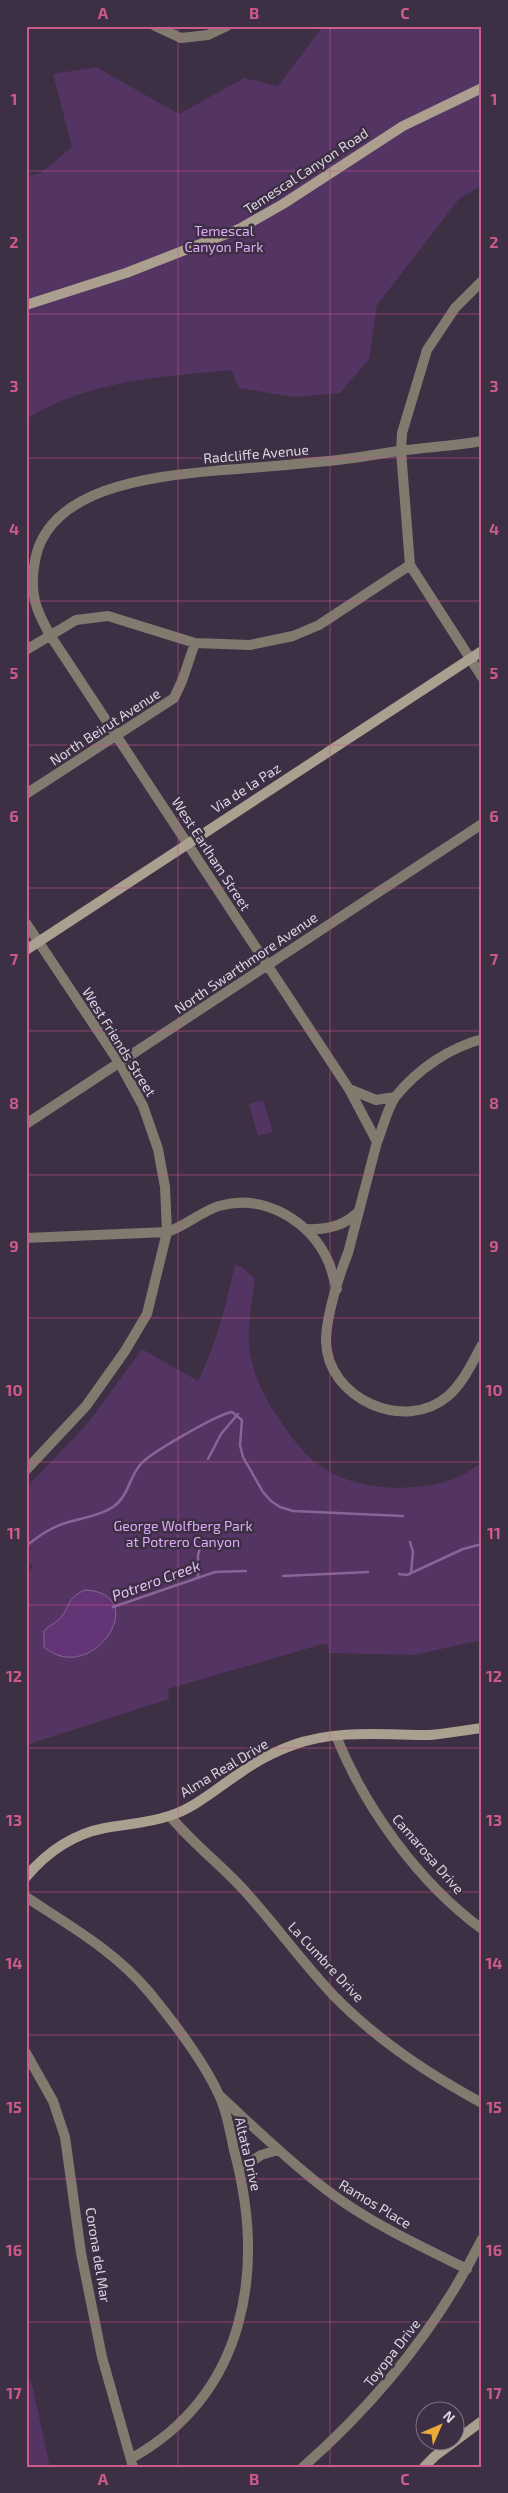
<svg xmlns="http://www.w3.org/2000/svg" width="508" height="2493" viewBox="0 0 508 2493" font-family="'Exo 2',sans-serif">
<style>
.green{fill:#543462}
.water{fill:#633577;stroke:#886597}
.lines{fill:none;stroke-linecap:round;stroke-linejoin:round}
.stream{stroke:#886597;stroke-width:2.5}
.street{stroke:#817a6f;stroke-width:10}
.secondary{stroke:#ab9f8f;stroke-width:10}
.grid{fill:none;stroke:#cc5a8a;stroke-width:1;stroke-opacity:0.55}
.labels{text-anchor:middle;stroke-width:5;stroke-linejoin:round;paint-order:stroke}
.street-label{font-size:14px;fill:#ded5e2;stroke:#3d2f44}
.park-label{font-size:14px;fill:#ddaaf5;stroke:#3d2f44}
.water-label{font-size:15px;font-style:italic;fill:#e6bff8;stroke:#3d2f44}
.neatline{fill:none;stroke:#cc5a8a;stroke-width:2}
.grid-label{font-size:16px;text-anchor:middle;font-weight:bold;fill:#cc5a8a}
</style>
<rect width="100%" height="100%" fill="#3d2f44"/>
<path class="green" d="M323 26H482V185L459 199 377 305 369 359 340 393 295 397 239 388 231 370C160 377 89 380 26 419V177L42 172 72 147 53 74 96 67 179 114 244 78 278 86Z
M263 1100 273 1132 258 1136 249 1104Z
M235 1264 244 1269 255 1279C252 1304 245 1334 251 1358 256 1381 267 1402 280 1420 291 1437 305 1456 323 1468 360 1492 419 1493 459 1477 467 1473 474 1467 482 1463V1640L414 1655 329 1653 328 1645 323 1644 168 1689 169 1699 26 1745V1573L33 1567 26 1558V1488L88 1423 142 1349 198 1381C217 1343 226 1305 235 1264Z
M26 2376 32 2384 50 2467H26Z"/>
<path class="water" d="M85 1590C154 1593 92 1688 44 1647V1631C49 1625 57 1623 62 1616 71 1604 68 1597 85 1590Z"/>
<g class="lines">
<path class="stream" d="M208 1459 221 1434 238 1414
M410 1542 413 1552 411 1573
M26 1546C39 1536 51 1527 66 1523 81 1518 100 1516 113 1507 128 1497 129 1478 140 1465 148 1454 218 1414 232 1412L242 1420 240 1445 243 1457 263 1492 271 1501 280 1507 293 1511 403 1516
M399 1574 407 1575 463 1549 482 1544
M283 1576 368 1572
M198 1578V1555L201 1544
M113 1607 215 1572 246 1571"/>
<path class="street" d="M155 26 181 38 208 35 227 26
M482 281 455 308 427 350 402 433 401 451 410 565 482 677
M482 441C454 446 427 447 399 451 372 455 345 460 317 462 286 465 254 468 223 470 160 476 43 484 34 567 30 595 36 610 50 635L349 1089 377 1142 348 1253C339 1275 326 1317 326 1341 327 1399 405 1433 448 1396 463 1383 472 1363 482 1345
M26 650 76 620 108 616 195 643 250 645 293 636 319 625 410 565
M26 794 174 698 182 681 195 643
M26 923 120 1064 143 1106 158 1149 165 1187 167 1232 147 1314 125 1351 86 1406 26 1470
M349 1089 376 1100 395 1097
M26 1124 482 824
M377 1142C383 1128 387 1108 396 1096 418 1069 449 1048 482 1039
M307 1229C327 1230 345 1226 359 1211
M26 1238 167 1232C186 1226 200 1212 219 1206 264 1193 311 1221 329 1263 332 1271 334 1280 337 1289
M336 1736C365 1808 419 1883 482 1929
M170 1816C192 1843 219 1863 243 1889 274 1923 302 1962 334 1996 377 2040 428 2074 482 2103
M26 1897C70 1926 115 1951 149 1992 172 2020 204 2062 219 2095 227 2111 230 2132 234 2150 266 2269 247 2393 132 2458
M26 2053 53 2101 65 2137 81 2253 102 2357 133 2467
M220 2096C255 2128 289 2162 328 2191 370 2223 420 2246 467 2269
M240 2169 261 2155 278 2150
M303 2467C377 2402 438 2327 482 2239"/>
<path class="secondary" d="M26 305 126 273 239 229 283 204 403 126 482 88
M26 950 482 651
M26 1877C47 1852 73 1834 105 1828 127 1824 148 1823 169 1816 195 1808 217 1788 240 1773 256 1761 274 1752 293 1745 337 1729 384 1735 429 1735 446 1734 465 1730 482 1728
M424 2467 435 2456 482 2421"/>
</g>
<path class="grid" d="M178 26V2467M330 26V2467M26 171H482M26 314H482M26 458H482M26 601H482M26 745H482M26 888H482M26 1031H482M26 1175H482M26 1318H482M26 1462H482M26 1605H482M26 1748H482M26 1892H482M26 2035H482M26 2179H482M26 2322H482"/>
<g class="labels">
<g class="street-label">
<text transform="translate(306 171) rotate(-33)" y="5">Temescal Canyon Road</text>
<text transform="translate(256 454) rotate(-5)" y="5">Radcliffe Avenue</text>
<text transform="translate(105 727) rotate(-33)" y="5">North Beirut Avenue</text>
<text transform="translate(246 788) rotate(-33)" y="5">Via de la Paz</text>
<text transform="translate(211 854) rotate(57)" y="5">West Earlham Street</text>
<text transform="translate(246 963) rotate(-34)" y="5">North Swarthmore Avenue</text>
<text transform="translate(119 1042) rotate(58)" y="5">West Friends Street</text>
<text transform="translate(224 1768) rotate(-31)" y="5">Alma Real Drive</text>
<text transform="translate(428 1854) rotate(49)" y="5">Camarosa Drive</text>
<text transform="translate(326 1962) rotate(47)" y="5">La Cumbre Drive</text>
<text transform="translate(248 2154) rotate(77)" y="5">Altata Drive</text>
<text transform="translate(375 2204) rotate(31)" y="5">Ramos Place</text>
<text transform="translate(98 2255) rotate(81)" y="5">Corona del Mar</text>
<text transform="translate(392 2353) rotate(-52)" y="5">Toyopa Drive</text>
</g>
<g class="park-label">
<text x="224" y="236">Temescal<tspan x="224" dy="16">Canyon Park</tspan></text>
<text x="183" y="1531">George Wolfberg Park<tspan x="183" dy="16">at Potrero Canyon</tspan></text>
</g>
<g class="water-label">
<text transform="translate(156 1581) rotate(-20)" y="5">Potrero Creek</text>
</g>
</g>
<rect width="508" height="2493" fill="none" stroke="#3d2f44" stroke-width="55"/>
<g transform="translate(440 2426) rotate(45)"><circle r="24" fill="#3d2f44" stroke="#7d7183"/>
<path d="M0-4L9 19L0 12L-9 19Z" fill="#eaaa38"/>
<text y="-8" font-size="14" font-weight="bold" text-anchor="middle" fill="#ded5e2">N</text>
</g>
<rect x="28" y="28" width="452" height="2438" class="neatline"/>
<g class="grid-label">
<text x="103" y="19">A</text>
<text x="254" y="19">B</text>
<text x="405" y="19">C</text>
<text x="14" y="105">1</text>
<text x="494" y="105">1</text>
<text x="14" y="248">2</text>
<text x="494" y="248">2</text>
<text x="14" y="392">3</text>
<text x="494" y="392">3</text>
<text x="14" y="535">4</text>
<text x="494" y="535">4</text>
<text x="14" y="679">5</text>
<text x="494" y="679">5</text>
<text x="14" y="822">6</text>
<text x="494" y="822">6</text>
<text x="14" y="965">7</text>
<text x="494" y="965">7</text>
<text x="14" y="1109">8</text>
<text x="494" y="1109">8</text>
<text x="14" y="1252">9</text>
<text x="494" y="1252">9</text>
<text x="14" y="1396">10</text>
<text x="494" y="1396">10</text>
<text x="14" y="1539">11</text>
<text x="494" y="1539">11</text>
<text x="14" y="1682">12</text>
<text x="494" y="1682">12</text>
<text x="14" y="1826">13</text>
<text x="494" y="1826">13</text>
<text x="14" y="1969">14</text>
<text x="494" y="1969">14</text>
<text x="14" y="2113">15</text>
<text x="494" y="2113">15</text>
<text x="14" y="2256">16</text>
<text x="494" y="2256">16</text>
<text x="14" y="2399">17</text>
<text x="494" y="2399">17</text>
<text x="103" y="2485">A</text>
<text x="254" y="2485">B</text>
<text x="405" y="2485">C</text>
</g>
</svg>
